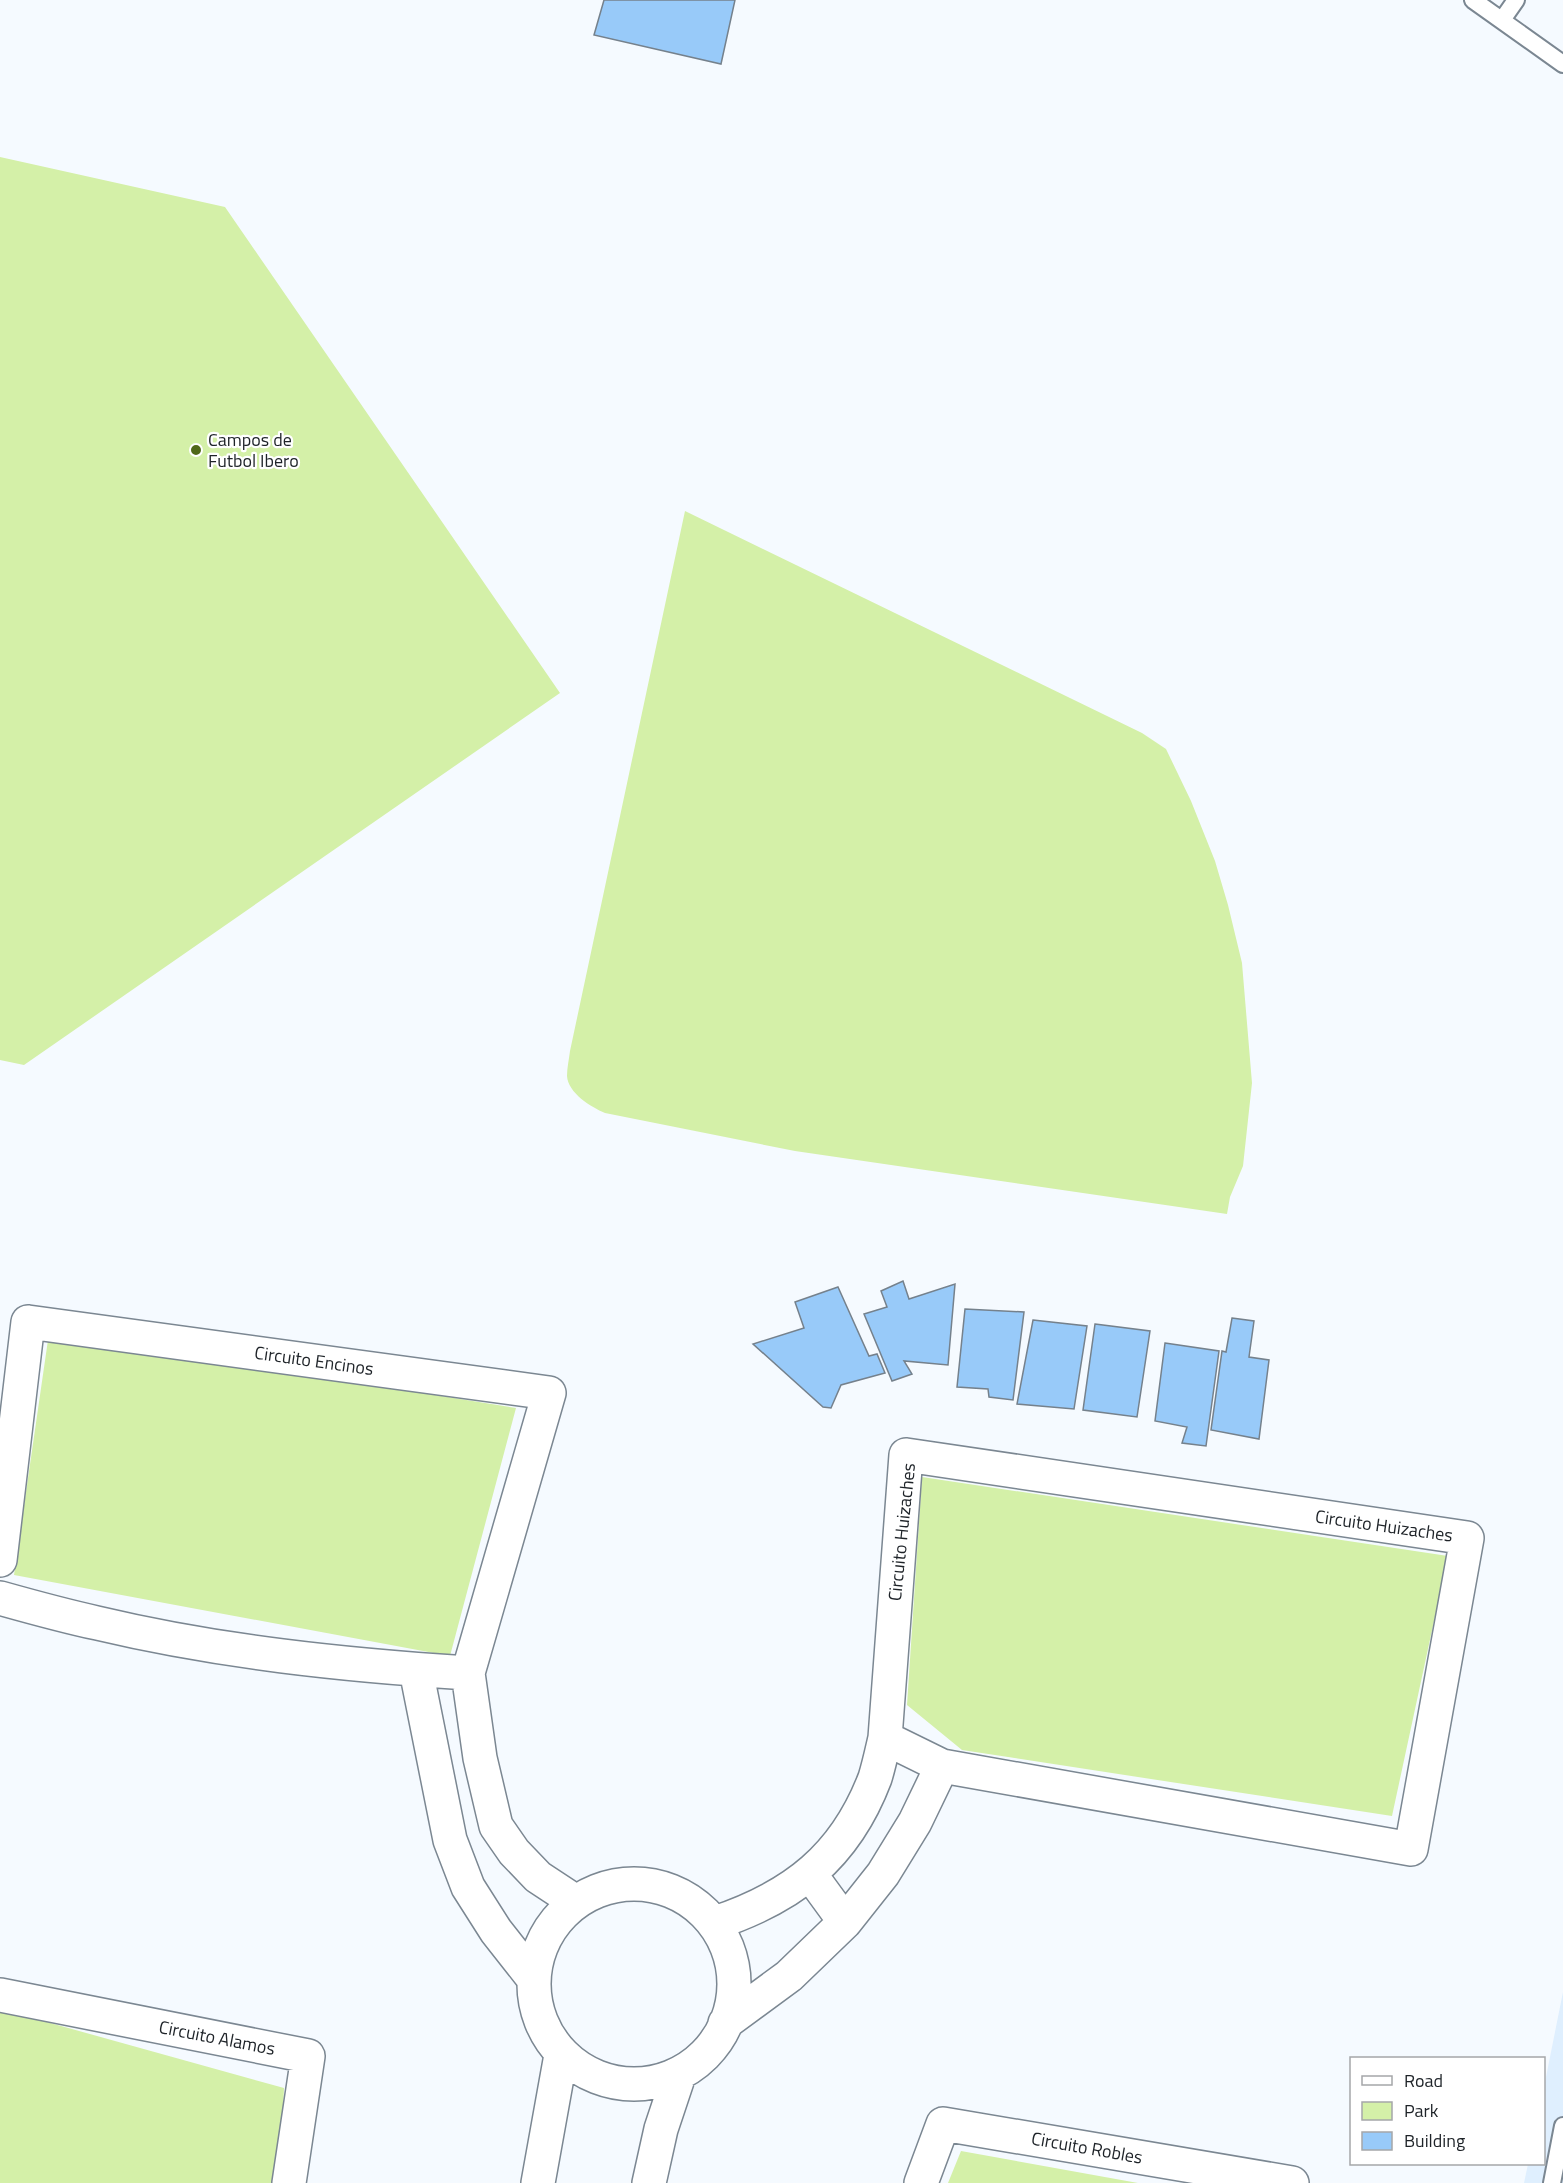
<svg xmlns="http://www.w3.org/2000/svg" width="1563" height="2183" viewBox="0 0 1563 2183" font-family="'Titillium Web',sans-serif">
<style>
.built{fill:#dfeffe}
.green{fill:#d4f0a8}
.building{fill:#98caf9;stroke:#75818c;stroke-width:1.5}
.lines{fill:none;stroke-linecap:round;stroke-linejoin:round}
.lane-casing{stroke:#7b8792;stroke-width:20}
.street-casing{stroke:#7b8792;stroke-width:36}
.lane{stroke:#fff;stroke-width:16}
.street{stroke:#fff;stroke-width:33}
.poi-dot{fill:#4f6819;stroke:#fff;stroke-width:2}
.labels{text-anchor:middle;stroke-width:4.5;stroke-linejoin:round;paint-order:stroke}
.poi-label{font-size:18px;fill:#1e2328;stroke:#fff;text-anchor:start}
.street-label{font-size:18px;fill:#1e2328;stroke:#fff}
</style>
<rect width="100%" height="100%" fill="#f5faff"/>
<path class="built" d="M1563 1992V2183H1524L1528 2164H1544V2087Z"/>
<path class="green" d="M0 157 225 207 560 693 24 1065 0 1060Z
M685 511 1142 733 1166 749 1191 801 1215 861 1228 905 1242 963 1252 1083 1243 1166 1230 1197 1227 1214 795 1151 605 1113C591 1107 568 1093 567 1076 567 1068 569 1059 570 1051Z
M49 1333 516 1408 450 1656 14 1575Z
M922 1477 1448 1556 1392 1816 962 1750 907 1705Z
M0 2009 284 2088 280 2183H0Z
M961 2151 1138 2183H948Z"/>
<path class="building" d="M604 0H735L721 64 594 35Z
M903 1281 909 1299 955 1284 948 1365 904 1361 912 1374 892 1381 864 1314 887 1307 881 1291Z
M838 1287 869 1356 877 1354 885 1373 841 1385 831 1408 823 1407 753 1344 804 1328 795 1302Z
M965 1309 1024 1312 1013 1400 989 1397 988 1389 957 1387Z
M1232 1318 1254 1321 1249 1357 1269 1360 1259 1439 1211 1430 1222 1351 1226 1352Z
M1033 1320 1087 1326 1074 1409 1017 1404Z
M1095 1324 1150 1331 1137 1417 1083 1410Z
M1165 1343 1219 1351 1206 1446 1182 1443 1187 1427 1155 1421Z"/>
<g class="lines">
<defs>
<path id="lane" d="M1473 0 1563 64
M1502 20 1516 0
M1552 2183 1563 2126"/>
<path id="street" d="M0 1560 28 1322 549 1393 468 1673 480 1758 496 1826 514 1852 538 1877 576 1902
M0 1598C32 1607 65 1616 97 1623 219 1652 344 1665 468 1673
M416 1670 450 1840 468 1887 496 1931 533 1978
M810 1874 845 1922
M534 1984a100 100 0 1 1 200 0a100 100 0 1 1-200 0Z
M715 1923C793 1897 845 1857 875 1778 879 1765 882 1751 885 1738L906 1455 1467 1538 1411 1849 942 1766 885 1738
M0 1995 308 2056 289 2183
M725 2023 789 1976 845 1922 883 1874 915 1822 942 1766
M538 2183 561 2055
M649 2183 661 2129 679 2075
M921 2183 943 2124 1292 2183"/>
</defs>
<use href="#lane" class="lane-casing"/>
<use href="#street" class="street-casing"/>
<use href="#lane" class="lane"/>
<use href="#street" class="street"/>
</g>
<circle class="poi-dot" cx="196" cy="450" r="6"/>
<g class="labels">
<g class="poi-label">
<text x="208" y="446">Campos de<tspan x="208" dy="21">Futbol Ibero</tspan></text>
</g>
<g class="street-label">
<text transform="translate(314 1361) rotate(8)" y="6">Circuito Encinos</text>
<text transform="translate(1384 1526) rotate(8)" y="6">Circuito Huizaches</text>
<text transform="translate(902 1532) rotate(-84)" y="6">Circuito Huizaches</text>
<text transform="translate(217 2038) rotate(11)" y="6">Circuito Alamos</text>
<text transform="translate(1087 2148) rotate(10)" y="6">Circuito Robles</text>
</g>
</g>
<rect x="1350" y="2057" width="195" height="108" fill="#ffffff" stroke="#a5a7a9" stroke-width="1.5"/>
<rect x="1362" y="2076" width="30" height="9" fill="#ffffff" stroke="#a5a7a9" stroke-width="1.5"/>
<text x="1404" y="2087" font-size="18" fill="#1e2328">Road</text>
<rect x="1362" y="2102" width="30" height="18" fill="#d4f0a8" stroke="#a5a7a9" stroke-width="1.5"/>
<text x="1404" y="2117" font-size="18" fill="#1e2328">Park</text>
<rect x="1362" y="2132" width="30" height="18" fill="#98caf9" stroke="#a5a7a9" stroke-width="1.5"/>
<text x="1404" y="2147" font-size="18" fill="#1e2328">Building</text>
</svg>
